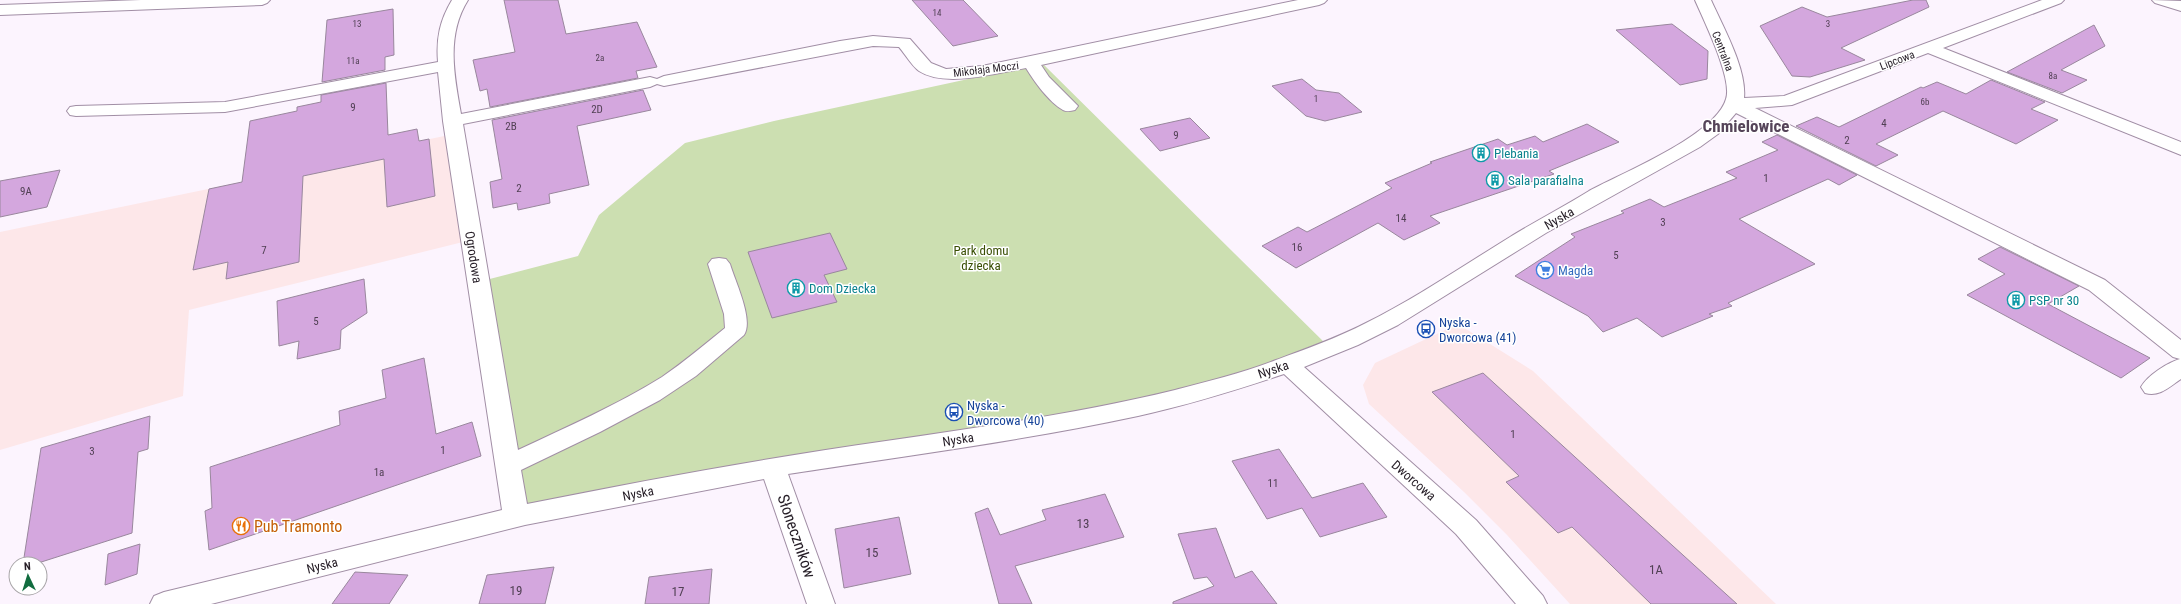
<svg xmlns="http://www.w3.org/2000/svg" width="2181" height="604" viewBox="0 0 2181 604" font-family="'Roboto Condensed',sans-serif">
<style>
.commercial{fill:#fde7e9}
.green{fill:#ccdfb1}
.building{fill:#d4a7de;stroke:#99879d}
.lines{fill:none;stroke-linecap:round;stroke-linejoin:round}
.minor-casing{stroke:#a18ea5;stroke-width:2}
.minor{fill:#fff;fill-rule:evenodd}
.labels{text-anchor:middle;stroke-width:3;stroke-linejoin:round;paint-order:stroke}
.far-number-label{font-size:9px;fill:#514054}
.far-street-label{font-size:11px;fill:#251d26;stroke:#fff}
.number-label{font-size:11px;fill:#514054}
.culture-label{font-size:13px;fill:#0d838f;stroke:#fff;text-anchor:start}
.street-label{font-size:13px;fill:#251d26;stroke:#fff}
.park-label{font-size:13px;fill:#394e03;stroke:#fff}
.shop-label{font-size:13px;fill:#366cbe;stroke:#fff;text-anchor:start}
.transit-label{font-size:13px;fill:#164399;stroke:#fff;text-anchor:start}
.near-number-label{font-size:13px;fill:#514054}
.near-food-label{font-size:16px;fill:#c56008;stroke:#fff;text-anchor:start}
.near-street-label{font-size:16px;fill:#251d26;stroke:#fff}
.district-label{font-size:17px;font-weight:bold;fill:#554459;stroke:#fff}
</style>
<rect width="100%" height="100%" fill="#fcf4fe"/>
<path class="commercial" d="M454 134 471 240 189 310 183 396 0 450V232L242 182 304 165Z
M1458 324 1533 371 1776 604H1570L1507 535 1464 492 1369 404 1363 385 1375 363Z"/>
<path class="green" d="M1042 63 1330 348 1193 395 516 516 478 282 578 256 599 215 685 143 774 121Z"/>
<path class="building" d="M504 0H558L566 34 637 22 657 67 636 71 638 78 490 107 487 89 480 91 473 60 515 52Z
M912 0H963L998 36 953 46Z
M1913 0H1926L1929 7 1841 48 1865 60 1810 77 1792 76 1760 26 1802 7 1827 17Z
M393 9 394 55 385 57V70L322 82 327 20Z
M1672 24 1708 51 1707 79 1680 85 1616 30Z
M2094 25 2105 46 2061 70 2087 80 2062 93 2007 72Z
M1302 79 1316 90 1339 93 1362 112 1325 121 1306 116 1272 86Z
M1991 80 2045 102 2031 109 2058 120 2016 144 1943 111 1876 144 1898 155 1876 166 1796 126 1817 117 1839 127 1921 87 1923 88 1937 82 1966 94Z
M386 83 388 135 417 129 419 141 429 139 435 196 387 207 384 159 303 176 299 262 226 279 228 262 193 270 209 189 242 182 250 121 297 111V107L321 102V95Z
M643 90 651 110 577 126 589 185 549 194 550 203 518 210 517 203 493 208 490 182 502 179 492 120Z
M1190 118 1210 138 1160 151 1140 129Z
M1587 124 1619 142 1549 171 1554 174 1430 216 1440 223 1404 240 1378 223 1296 268 1262 246 1298 227 1307 232 1392 188 1385 183 1432 163 1430 162 1498 139 1507 145 1535 136 1543 142Z
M1777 135 1857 175 1839 185 1828 179 1739 219 1815 264 1728 303 1732 306 1709 314 1713 316 1662 337 1637 318 1603 332 1588 316 1515 276 1575 237 1571 234 1624 213 1621 211 1650 199 1664 207 1737 178 1726 172 1778 150 1762 142Z
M60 170 47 207 0 217V181Z
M830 233 847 269 824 275 837 302 772 318 748 252Z
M2000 247 2079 286 2048 304 2150 358 2121 378 1967 295 2005 274 1978 259Z
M364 279 367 313 341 330 340 349 297 359 299 341 279 346 277 301Z
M424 358 436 434 472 422 481 456 209 550 205 511 212 508 210 467 340 425 339 411 386 398 382 370Z
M1483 373 1598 478 1737 604H1651L1572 527 1558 533 1506 482 1519 476 1432 392Z
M150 416 148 449 138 452 132 533 35 564H23L41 448Z
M1279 449 1312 498 1363 483 1387 517 1320 537 1302 508 1267 519 1232 461Z
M1105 494 1124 537 1015 566 1032 604H999L975 513 988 508 1000 535 1046 520 1042 510Z
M899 517 911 574 844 588 835 529Z
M1216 528 1235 578 1252 571 1277 604H1173V602L1214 586 1207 577 1194 579 1178 534Z
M140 544 137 574 105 585 108 554Z
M554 567 545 604H479L487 575Z
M712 569 709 604H645L649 577Z
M355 572 408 575 389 604H332Z"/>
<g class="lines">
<defs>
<path id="minor" d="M141 0H270L267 3 262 5 0 15V5Z
M452 0H468C446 35 454 75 461 114L650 77 657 79 664 76 840 41 873 36 910 39 931 63 946 69 982 66 1298 0H1327L1324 3 1319 5 1041 65 1049 77 1078 106 1075 110C1071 111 1067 112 1063 110 1049 102 1034 81 1026 68 997 73 945 88 919 71 912 66 905 54 899 47L873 46 664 86 657 84 650 87 463 124 518 450C567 427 617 405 662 377 684 362 704 345 725 328L724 314 708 264 712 259 719 258 726 259 730 264C735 281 754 320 744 335L696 376 660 400 600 432 521 470 527 504C646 480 766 458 886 441 983 427 1080 413 1175 390 1209 381 1244 373 1276 360 1306 349 1337 338 1366 323 1416 298 1463 266 1510 237 1536 221 1563 207 1589 191 1622 173 1716 135 1726 99 1733 79 1704 21 1695 0H1711C1723 27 1747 69 1744 98L1784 96 2042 0H2064L2061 3 1943 48 2181 142V155L1928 53 1792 105 1755 108 2105 280 2181 340V379C2169 387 2160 397 2145 393L2141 387C2148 375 2167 363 2180 359L2173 357 2089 290 1736 113 1718 134 1700 147 1546 233 1398 325 1358 345 1304 367 1476 520 1543 596 1547 604H1516L1456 534 1284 374C1236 390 1188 405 1138 416 1022 441 905 456 788 474L835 604H807L764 479 525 525 211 604H150L154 596 164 592 502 510 443 121 438 72 225 112 76 116 70 115 67 111 70 107 76 106 225 102 438 62C436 38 440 20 452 0Z
M2152 0 2181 1V11L2155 3Z"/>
</defs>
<use href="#minor" class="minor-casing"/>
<use href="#minor" class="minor"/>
</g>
<defs>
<symbol id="building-ring" viewBox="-11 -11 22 22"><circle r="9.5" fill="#fff" stroke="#0f9aa8" stroke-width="1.5"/><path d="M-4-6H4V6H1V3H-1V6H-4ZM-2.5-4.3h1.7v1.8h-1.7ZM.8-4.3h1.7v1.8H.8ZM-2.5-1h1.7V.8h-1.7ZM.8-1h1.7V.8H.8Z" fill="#0f9aa8"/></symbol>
<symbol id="supermarket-ring" viewBox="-11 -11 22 22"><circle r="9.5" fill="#fff" stroke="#3f7fe0" stroke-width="1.5"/><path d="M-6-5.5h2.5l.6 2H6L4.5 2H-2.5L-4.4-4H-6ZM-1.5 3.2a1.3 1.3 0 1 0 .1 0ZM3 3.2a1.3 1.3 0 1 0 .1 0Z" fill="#3f7fe0"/></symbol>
<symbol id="bus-ring" viewBox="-11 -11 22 22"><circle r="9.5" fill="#fff" stroke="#1a4fb4" stroke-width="1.5"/><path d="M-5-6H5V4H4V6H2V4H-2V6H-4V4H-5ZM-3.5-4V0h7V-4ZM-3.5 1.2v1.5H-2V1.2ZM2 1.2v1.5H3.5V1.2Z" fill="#1a4fb4"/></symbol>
<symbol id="restaurant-ring" viewBox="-11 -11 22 22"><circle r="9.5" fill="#fff" stroke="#e8710a" stroke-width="1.5"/><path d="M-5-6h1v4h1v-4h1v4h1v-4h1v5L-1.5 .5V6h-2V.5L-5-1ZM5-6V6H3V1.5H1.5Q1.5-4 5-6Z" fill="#e8710a"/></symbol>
</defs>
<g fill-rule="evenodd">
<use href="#building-ring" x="1471" y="143" width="20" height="20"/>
<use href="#building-ring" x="1485" y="170" width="20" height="20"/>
<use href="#supermarket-ring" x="1535" y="260" width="20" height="20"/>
<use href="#building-ring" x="786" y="278" width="20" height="20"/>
<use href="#building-ring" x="2006" y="290" width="20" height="20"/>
<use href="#bus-ring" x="1416" y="319" width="20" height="20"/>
<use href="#bus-ring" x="944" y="402" width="20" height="20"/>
<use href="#restaurant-ring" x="231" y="516" width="20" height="20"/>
</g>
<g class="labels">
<g class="far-number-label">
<text x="937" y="16">14</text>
<text x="357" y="27">13</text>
<text x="1828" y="27">3</text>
<text x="600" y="61">2a</text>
<text x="353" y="64">11a</text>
<text x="2053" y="79">8a</text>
<text x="1316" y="102">1</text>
<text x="1925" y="105">6b</text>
</g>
<g class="far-street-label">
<text transform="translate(1723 51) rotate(69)" y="4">Centralna</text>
<text transform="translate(1897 60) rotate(-21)" y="4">Lipcowa</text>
<text transform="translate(986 69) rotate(-7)" y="4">Mikołaja Moczi</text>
</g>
<g class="number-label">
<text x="353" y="111">9</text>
<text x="597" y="113">2D</text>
<text x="1884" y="127">4</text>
<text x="511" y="130">2B</text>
<text x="1176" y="139">9</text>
<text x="1847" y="144">2</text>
<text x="1766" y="182">1</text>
<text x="519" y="192">2</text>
<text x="26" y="195">9A</text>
<text x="1401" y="222">14</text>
<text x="1663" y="226">3</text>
<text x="1297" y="251">16</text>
<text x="264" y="254">7</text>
<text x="1616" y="259">5</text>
<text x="316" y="325">5</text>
<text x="1513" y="438">1</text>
<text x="443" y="454">1</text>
<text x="92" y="455">3</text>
<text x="379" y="476">1a</text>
<text x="1273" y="487">11</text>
</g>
<g class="culture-label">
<text x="1494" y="158">Plebania</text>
<text x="1508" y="185">Sala parafialna</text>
<text x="809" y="293">Dom Dziecka</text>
<text x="2029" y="305">PSP nr 30</text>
</g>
<g class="street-label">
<text transform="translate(1559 218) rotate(-30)" y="5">Nyska</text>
<text transform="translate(474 257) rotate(81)" y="5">Ogrodowa</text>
<text transform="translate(1273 369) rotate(-19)" y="5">Nyska</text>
<text transform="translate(958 439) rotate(-9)" y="5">Nyska</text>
<text transform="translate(1414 480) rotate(41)" y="5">Dworcowa</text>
<text transform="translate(638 493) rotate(-11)" y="5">Nyska</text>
<text transform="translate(322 565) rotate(-14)" y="5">Nyska</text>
</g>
<g class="park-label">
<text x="981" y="255">Park domu<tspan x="981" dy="15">dziecka</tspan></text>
</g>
<g class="shop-label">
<text x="1558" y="275">Magda</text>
</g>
<g class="transit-label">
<text x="1439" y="327">Nyska -<tspan x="1439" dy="15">Dworcowa (41)</tspan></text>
<text x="967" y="410">Nyska -<tspan x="967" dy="15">Dworcowa (40)</tspan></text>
</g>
<g class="near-number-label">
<text x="1083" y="528">13</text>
<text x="872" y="557">15</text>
<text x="1656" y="574">1A</text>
<text x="516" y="595">19</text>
<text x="678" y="596">17</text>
</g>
<g class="near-food-label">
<text x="254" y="532">Pub Tramonto</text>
</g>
<g class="near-street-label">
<text transform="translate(797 536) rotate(71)" y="6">Słoneczników</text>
</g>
<g class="district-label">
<text x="1746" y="132">Chmielowice</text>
</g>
</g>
<g transform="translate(28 576) rotate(356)"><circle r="19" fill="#ffffff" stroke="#a8a5a8"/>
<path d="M0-3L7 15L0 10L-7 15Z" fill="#116c3f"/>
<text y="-6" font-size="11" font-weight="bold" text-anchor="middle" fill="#251d26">N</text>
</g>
</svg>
